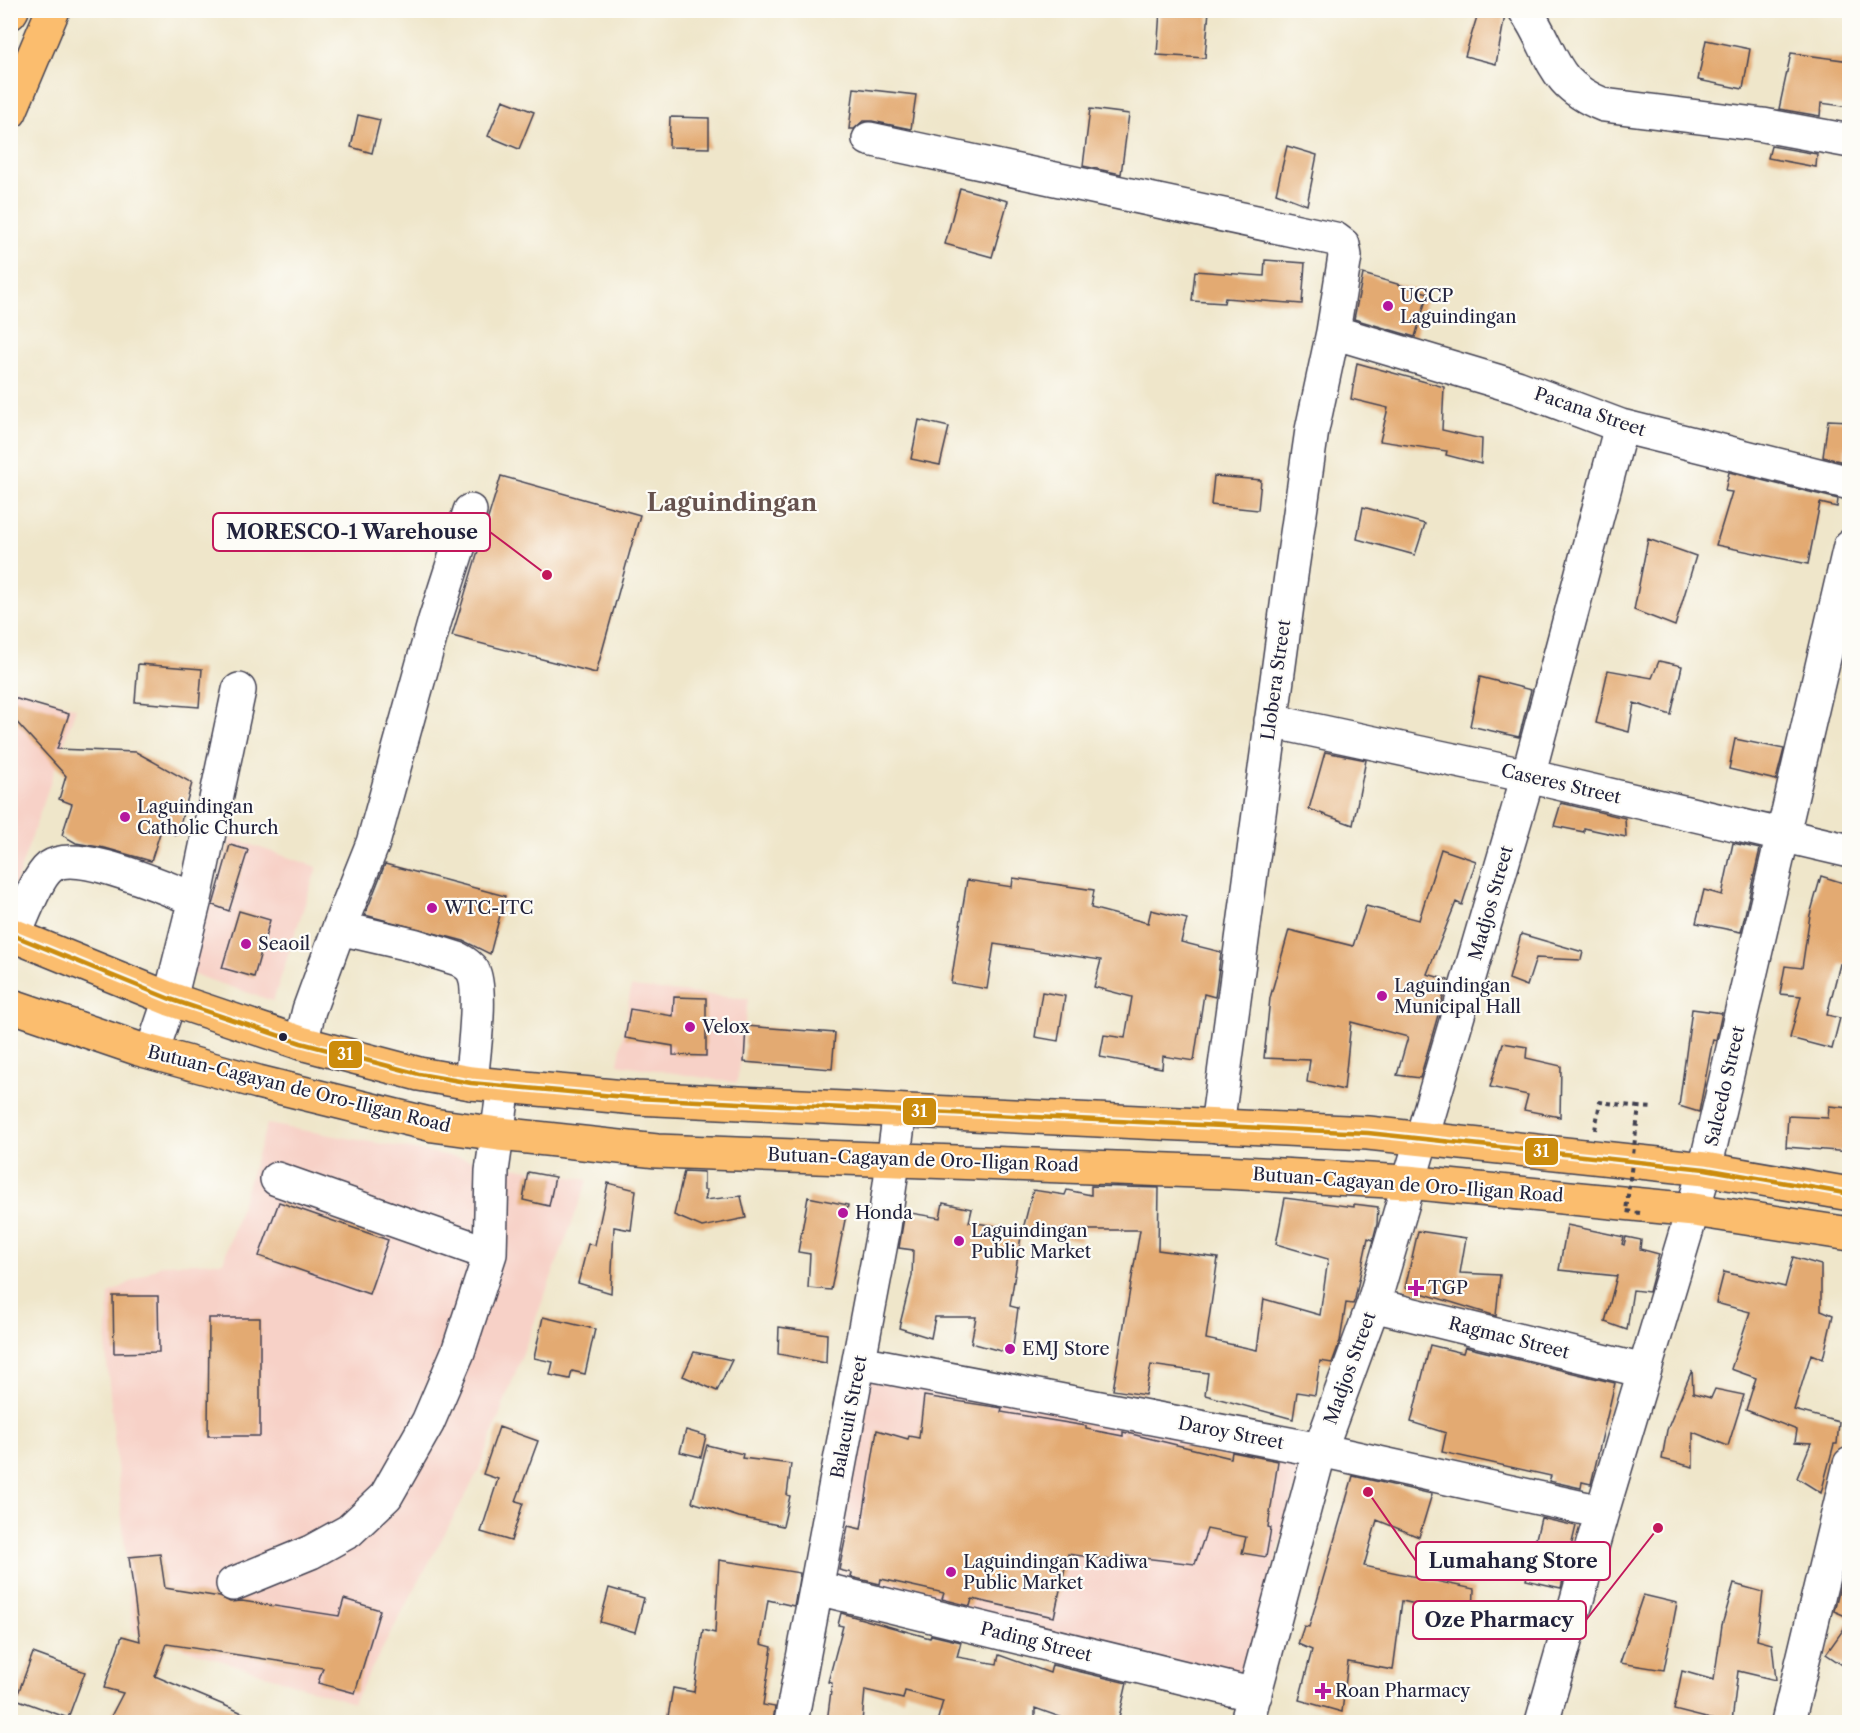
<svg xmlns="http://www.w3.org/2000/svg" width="1860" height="1733" viewBox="0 0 1860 1733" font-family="'Libre Caslon Text',serif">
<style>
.built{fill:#f7d1c7}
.building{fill:#e3aa72}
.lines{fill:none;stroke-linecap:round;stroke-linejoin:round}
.minor-casing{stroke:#413f50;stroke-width:36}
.major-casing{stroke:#413f50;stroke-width:36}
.highway-casing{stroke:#413f50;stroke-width:36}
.path{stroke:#413f50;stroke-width:4;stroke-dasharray:4.5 4.5;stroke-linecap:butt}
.minor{stroke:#fff;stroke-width:33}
.major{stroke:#fbbd6e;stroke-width:33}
.highway{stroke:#fbbd6e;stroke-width:33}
.path-bridge{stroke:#413f50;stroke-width:4;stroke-dasharray:4.5 4.5;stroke-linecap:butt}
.bus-1-casing{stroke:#fdfcf7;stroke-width:9}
.bus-1{stroke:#cc8c0c;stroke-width:4.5}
.poi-dot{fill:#b5179e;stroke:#fdfcf7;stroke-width:2}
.bus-dot{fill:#22223b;stroke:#fdfcf7;stroke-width:2}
.labels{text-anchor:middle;stroke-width:4.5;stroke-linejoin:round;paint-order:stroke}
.poi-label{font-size:18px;fill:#22223b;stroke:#fdfcf7;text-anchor:start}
.street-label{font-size:18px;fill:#22223b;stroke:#fdfcf7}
.district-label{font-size:24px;font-weight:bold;fill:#66524e;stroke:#fdfcf7}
.leader{fill:none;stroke:#c2185b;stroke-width:2}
.callout-dot{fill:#c2185b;stroke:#fdfcf7;stroke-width:2}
.callout{fill:#fdfcf7;stroke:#c2185b;stroke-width:2}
.callout-label{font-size:20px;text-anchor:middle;font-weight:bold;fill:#22223b}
.line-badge{stroke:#fdfcf7;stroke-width:2}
.badge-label{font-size:16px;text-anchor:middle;font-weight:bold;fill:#fff}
</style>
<rect width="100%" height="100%" fill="#fdfcf7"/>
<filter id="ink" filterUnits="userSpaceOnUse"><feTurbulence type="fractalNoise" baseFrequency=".0167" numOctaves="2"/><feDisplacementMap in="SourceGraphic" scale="12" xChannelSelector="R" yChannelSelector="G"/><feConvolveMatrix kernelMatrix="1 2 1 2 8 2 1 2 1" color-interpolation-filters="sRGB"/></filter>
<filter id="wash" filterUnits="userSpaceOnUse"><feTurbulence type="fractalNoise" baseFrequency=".008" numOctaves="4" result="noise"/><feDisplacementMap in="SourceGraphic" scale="24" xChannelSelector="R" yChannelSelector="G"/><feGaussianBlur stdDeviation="1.35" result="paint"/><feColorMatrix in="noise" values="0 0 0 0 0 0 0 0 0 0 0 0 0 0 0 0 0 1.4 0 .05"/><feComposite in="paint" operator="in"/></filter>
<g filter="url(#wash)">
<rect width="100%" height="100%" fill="#efe6ca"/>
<path class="built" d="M11 686 76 708 11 897Z
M231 838 317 867 273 1001 186 972Z
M631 987 748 999 737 1083 618 1064Z
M267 1124 588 1180 478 1472 353 1703 133 1632 106 1353 109 1294 163 1264 223 1262Z
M864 1375 1304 1456 1243 1679 830 1578Z"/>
<g id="blocks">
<path class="building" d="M1160 10H1209L1205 58 1157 55Z
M1479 10H1506L1496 64 1465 56Z
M1706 40 1750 49 1743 89 1698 80Z
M1791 53 1850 61V107L1821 103 1820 116 1779 109Z
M854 88 916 95 911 129 872 121H863L854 129H849Z
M503 100 534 112 519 149 488 136Z
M1090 109 1129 114 1121 174 1083 166Z
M358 115 380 120 372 153 351 147Z
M670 117 709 118V148L669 147Z
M1287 146 1317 155 1307 205 1276 193Z
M1771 146 1817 154 1816 167 1768 158Z
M960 188 1008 201 992 257 945 244Z
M1265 260 1305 263 1302 304 1225 298 1224 303 1192 301 1195 271 1264 276Z
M1363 274 1428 293 1415 337 1354 319Z
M1357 363 1444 387 1442 430 1482 439 1481 464 1446 455 1447 451 1380 441 1388 408 1351 399Z
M919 420 949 427 940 465 911 459Z
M1828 420 1850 421V447L1846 446 1844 462 1823 457Z
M1729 472 1838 499 1837 507 1820 503 1808 564 1716 545 1732 492 1725 491Z
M501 476 640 515 596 673 452 636Z
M1214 476 1261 480 1258 510 1211 505Z
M1363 507 1425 524 1415 555 1357 539Z
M1648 539 1696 556 1675 626 1634 610Z
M1659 661 1682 666 1671 715 1634 703 1629 732 1596 723 1608 670 1652 678Z
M138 664 202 669 199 707 135 702Z
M1480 677 1531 690 1519 737 1470 726Z
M10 697 69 714 57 749 136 752 192 783 177 835 161 830 151 861 105 848 76 843 62 835 72 804 59 799 66 776 10 715Z
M1735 739 1784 749 1776 780 1729 769Z
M1325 752 1366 760 1353 825 1309 809Z
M1561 803 1625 818 1626 837 1584 828V832L1554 826Z
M1733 843 1760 849 1741 932 1696 923 1704 890 1722 895Z
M230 845 248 850 229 911 213 905Z
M1441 849 1476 861 1462 905 1456 902 1427 974 1448 980 1420 1078 1397 1075 1408 1037 1351 1022 1344 1090 1307 1082 1310 1060 1264 1058 1270 998 1289 930 1353 946 1366 906 1419 920Z
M385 864 505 896 490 954 464 941 365 915Z
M1821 876 1850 885V966L1840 964 1827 1015 1840 1018 1832 1049 1790 1038 1801 996 1780 994 1785 966 1802 968 1810 915Z
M1013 878 1094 890 1091 908 1148 923 1151 910 1187 919 1181 942 1221 952 1215 997 1204 994 1194 1061 1163 1056 1162 1068 1100 1057 1104 1035 1125 1038 1132 997 1094 987 1101 960 994 944 987 989 951 983 967 880 1012 887Z
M239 911 270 920 254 977 222 968Z
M1521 934 1583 952 1581 960 1536 958 1527 986 1509 979Z
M1042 992 1065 996 1058 1041 1035 1037Z
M674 997 706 998V1056L673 1055V1046L625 1038 630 1009 673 1016Z
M1692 1009 1722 1013 1716 1040 1713 1039 1699 1112 1679 1106Z
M746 1026 835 1033 832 1069 744 1062Z
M1503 1043 1527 1047 1526 1058 1561 1066 1560 1117 1524 1110 1528 1095 1490 1087Z
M1829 1106 1850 1108V1152L1786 1147 1788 1116 1828 1118Z
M684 1171 704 1172V1190H707L705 1200 741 1196 746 1218 702 1227 674 1215Z
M528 1172 555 1177 549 1206 523 1200Z
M608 1183 636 1190 631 1230 614 1227 611 1293 578 1283 588 1244 595 1245Z
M1091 1186 1159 1188 1158 1250 1218 1258 1206 1339 1257 1350 1264 1299 1320 1315 1328 1259 1276 1244 1285 1198 1354 1207V1204L1378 1207 1377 1224 1373 1240 1368 1238 1355 1299 1353 1304 1346 1303 1340 1341 1332 1363 1320 1361 1315 1395 1297 1392 1293 1419 1205 1395 1208 1373 1151 1365 1145 1395 1113 1390 1140 1230H1083L1081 1241 1023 1229 1033 1190 1065 1195 1067 1190 1091 1195Z
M808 1197 848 1205 831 1290 808 1288 810 1254 798 1252Z
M279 1202 388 1240 369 1294 259 1256Z
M943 1203 972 1209 969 1222 1022 1230 1010 1306 1018 1308 1012 1354 971 1343 976 1317H935L931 1338 899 1328 912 1276 913 1250 899 1248 905 1212 940 1218Z
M1567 1225 1624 1237 1622 1244 1624 1245 1626 1237 1641 1240 1640 1249 1659 1254 1649 1292 1633 1290 1627 1330 1605 1322 1617 1276 1559 1270Z
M1418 1231 1466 1238 1460 1273 1500 1275 1496 1316 1405 1288Z
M1793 1257 1821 1265V1310L1833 1315 1823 1359 1811 1354 1794 1410 1839 1422 1837 1444H1834L1821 1493 1797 1478 1811 1443 1795 1442 1797 1430 1746 1410 1756 1378 1731 1369 1750 1312 1716 1303 1724 1272 1785 1287Z
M113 1296H158L159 1352 114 1353Z
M543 1317 595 1329 585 1374 572 1371 570 1379 550 1375 553 1362 534 1358Z
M209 1318H260V1436H208Z
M779 1327 827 1334 826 1363 778 1354Z
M1430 1345 1463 1353 1465 1347 1615 1383 1591 1484 1582 1482 1581 1488 1549 1481 1551 1476 1442 1452 1446 1433 1411 1422Z
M694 1352 732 1360 717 1391 683 1376Z
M1692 1370 1693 1393 1711 1398 1715 1389 1744 1395 1728 1446 1693 1432V1467L1662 1459 1667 1430Z
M924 1396 1002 1408 1001 1412 1086 1426V1429L1123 1436V1432L1231 1458 1232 1452 1278 1461 1268 1527 1271 1528 1266 1557 1242 1553 1246 1537 1207 1529 1195 1564 1126 1556V1562L1068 1554 1054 1617 972 1599 970 1606 942 1599 944 1593 881 1579 880 1584 851 1577 852 1573 839 1570 848 1526 861 1529 877 1430 908 1439 909 1436 919 1438Z
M499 1427 538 1441 516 1501 523 1503 511 1541 481 1532 498 1479 483 1474Z
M686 1430 706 1436 701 1457 680 1452Z
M707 1445 743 1454 742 1458 791 1464 787 1495 790 1496 783 1526 739 1517 692 1502Z
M1353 1476 1432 1494 1419 1537 1377 1520 1364 1566 1474 1589 1473 1617 1402 1601 1393 1670 1348 1662 1342 1712 1299 1700 1312 1650 1298 1644 1304 1626 1309 1627Z
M1541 1518 1576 1526 1561 1588 1526 1580Z
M160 1554 165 1588 220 1597 230 1602 242 1601 339 1616 344 1599 380 1610 355 1693 318 1683 323 1668 167 1644 155 1676 264 1722H108L123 1693 104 1688 122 1636 140 1641 129 1557Z
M1848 1554H1850V1618L1834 1611Z
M719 1560 800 1573 794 1606 768 1600 761 1644 772 1647 763 1705 775 1707 773 1722H667L673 1688 694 1692 703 1630 715 1633Z
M1734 1584 1763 1592 1757 1640 1772 1644 1776 1680 1738 1671 1732 1722H1722L1674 1710 1682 1671 1714 1680 1722 1625Z
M609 1588 644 1598 635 1632 600 1622Z
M1643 1595 1677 1603 1664 1670 1620 1663Z
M841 1613 930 1638 931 1635 961 1642 957 1657 997 1664 999 1655 1050 1673 1052 1665 1127 1683 1118 1722H1074L1035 1708V1722H937L943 1701 905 1691 903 1699 865 1690 862 1722H827L832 1683 828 1682 843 1626 838 1625Z
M1850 1620V1670L1826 1654Z
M33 1653 85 1672 68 1718 16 1699Z"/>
</g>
</g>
<g filter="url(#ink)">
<use href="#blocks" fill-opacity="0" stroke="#413f50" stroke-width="1.5"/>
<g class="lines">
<defs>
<path id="minor" d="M1525 10C1555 54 1549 83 1604 105L1763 125 1850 141
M869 139 1335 239 1343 245 1345 256 1333 332 1312 430 1292 568 1217 1126
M1333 332 1517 387 1621 426 1850 483
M1271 721 1528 776 1850 851
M195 899 239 690
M339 928 373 843 435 620 470 511
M14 936C22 919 36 878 50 867 76 847 166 889 195 899L170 999 152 1052
M301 1043 309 1010 339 928 413 945 458 959C464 962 469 965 473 971 483 991 473 1058 471 1083
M277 1179 490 1254
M1373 1305 1644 1371
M859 1362 1320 1450 1602 1512
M233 1584 311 1552 349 1531 386 1496 428 1422 458 1352 490 1254 492 1171 504 1086
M817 1588 1255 1695
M791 1722 884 1227 900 1111
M1247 1722 1320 1450 1373 1305 1528 776 1621 426
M1542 1722 1602 1512 1705 1169 1850 546
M1788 1722 1850 1464"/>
<path id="major" d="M10 13 12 10
M10 112 53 10"/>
<path id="highway" d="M10 934 170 999 301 1043 419 1074 471 1083 636 1098 1368 1133 1705 1169 1850 1194
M10 1005 139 1049 258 1082 433 1125 499 1134 657 1151 1224 1172 1407 1182 1694 1210 1850 1234"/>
</defs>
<use href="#minor" class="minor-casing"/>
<use href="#major" class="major-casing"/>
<use href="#highway" class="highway-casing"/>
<path class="path" d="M1595 1130 1600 1102 1639 1107"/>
<use href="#minor" class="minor"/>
<use href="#major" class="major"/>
<use href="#highway" class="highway"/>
<path class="path-bridge" d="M1640 1213 1626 1211 1639 1107 1653 1108"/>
<defs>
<path id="bus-1" d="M10 934 170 999 301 1043 419 1074 471 1083 636 1098 1368 1133 1705 1169 1850 1194"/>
</defs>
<use href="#bus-1" class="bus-1-casing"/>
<use href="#bus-1" class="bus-1"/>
</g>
</g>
<g class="poi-dot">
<circle cx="1388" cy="306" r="6"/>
<circle cx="125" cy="817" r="6"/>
<circle cx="432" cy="908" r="6"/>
<circle cx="246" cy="944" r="6"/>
<circle cx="1382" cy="996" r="6"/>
<circle cx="690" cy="1027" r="6"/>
<circle cx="843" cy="1213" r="6"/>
<circle cx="959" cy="1241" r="6"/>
<path d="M1413 1279h6v6h6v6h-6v6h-6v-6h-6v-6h6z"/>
<circle cx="1010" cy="1349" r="6"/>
<circle cx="951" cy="1572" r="6"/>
<path d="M1320 1682h6v6h6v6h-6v6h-6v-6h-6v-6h6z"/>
</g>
<circle class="bus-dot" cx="283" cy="1037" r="5"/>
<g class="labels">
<g class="poi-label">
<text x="1400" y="302">UCCP<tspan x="1400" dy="21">Laguindingan</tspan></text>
<text x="137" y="813">Laguindingan<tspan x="137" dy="21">Catholic Church</tspan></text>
<text x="444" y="914">WTC-ITC</text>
<text x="258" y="950">Seaoil</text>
<text x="1394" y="992">Laguindingan<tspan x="1394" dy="21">Municipal Hall</tspan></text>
<text x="702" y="1033">Velox</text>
<text x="855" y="1219">Honda</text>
<text x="971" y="1237">Laguindingan<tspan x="971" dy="21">Public Market</tspan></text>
<text x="1428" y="1294">TGP</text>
<text x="1022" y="1355">EMJ Store</text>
<text x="963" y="1568">Laguindingan Kadiwa<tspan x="963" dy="21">Public Market</tspan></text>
<text x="1335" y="1697">Roan Pharmacy</text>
</g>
<g class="street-label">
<text transform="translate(1590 412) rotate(19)" y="6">Pacana Street</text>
<text transform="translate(1276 680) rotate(-82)" y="6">Llobera Street</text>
<text transform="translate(1561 784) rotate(13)" y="6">Caseres Street</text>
<text transform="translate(1491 903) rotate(-74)" y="6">Madjos Street</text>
<text transform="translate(1725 1086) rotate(-77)" y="6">Salcedo Street</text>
<text transform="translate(299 1089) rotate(14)" y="6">Butuan-Cagayan de Oro-Iligan Road</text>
<text transform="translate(923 1160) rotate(2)" y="6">Butuan-Cagayan de Oro-Iligan Road</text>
<text transform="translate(1408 1185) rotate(4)" y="6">Butuan-Cagayan de Oro-Iligan Road</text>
<text transform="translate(1509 1338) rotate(14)" y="6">Ragmac Street</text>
<text transform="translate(1350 1368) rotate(-70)" y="6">Madjos Street</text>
<text transform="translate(849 1417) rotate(-79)" y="6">Balacuit Street</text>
<text transform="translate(1231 1433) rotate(11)" y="6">Daroy Street</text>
<text transform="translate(1036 1642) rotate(14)" y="6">Pading Street</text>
</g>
<g class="district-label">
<text x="732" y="511">Laguindingan</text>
</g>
</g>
<path class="leader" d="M547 575L490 532M1368 1492L1416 1561M1658 1528L1586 1620"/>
<g class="callout-dot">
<circle cx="547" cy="575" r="6"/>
<circle cx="1368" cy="1492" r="6"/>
<circle cx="1658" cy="1528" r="6"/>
</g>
<g class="callout">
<rect x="213" y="513" width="277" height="38" rx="6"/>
<rect x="1416" y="1542" width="194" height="38" rx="6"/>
<rect x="1413" y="1601" width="173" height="38" rx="6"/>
</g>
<g class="callout-label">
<text x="352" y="539">MORESCO-1 Warehouse</text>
<text x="1513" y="1568">Lumahang Store</text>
<text x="1499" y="1627">Oze Pharmacy</text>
</g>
<g class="line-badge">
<rect x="328" y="1040" width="35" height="29" rx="6" fill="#cc8c0c"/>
<rect x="902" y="1097" width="35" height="29" rx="6" fill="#cc8c0c"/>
<rect x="1524" y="1137" width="35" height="29" rx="6" fill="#cc8c0c"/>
</g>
<g class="badge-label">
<text x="345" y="1060">31</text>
<text x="919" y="1117">31</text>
<text x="1541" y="1157">31</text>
</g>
<rect width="1860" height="1733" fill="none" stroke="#fdfcf7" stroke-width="36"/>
</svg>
